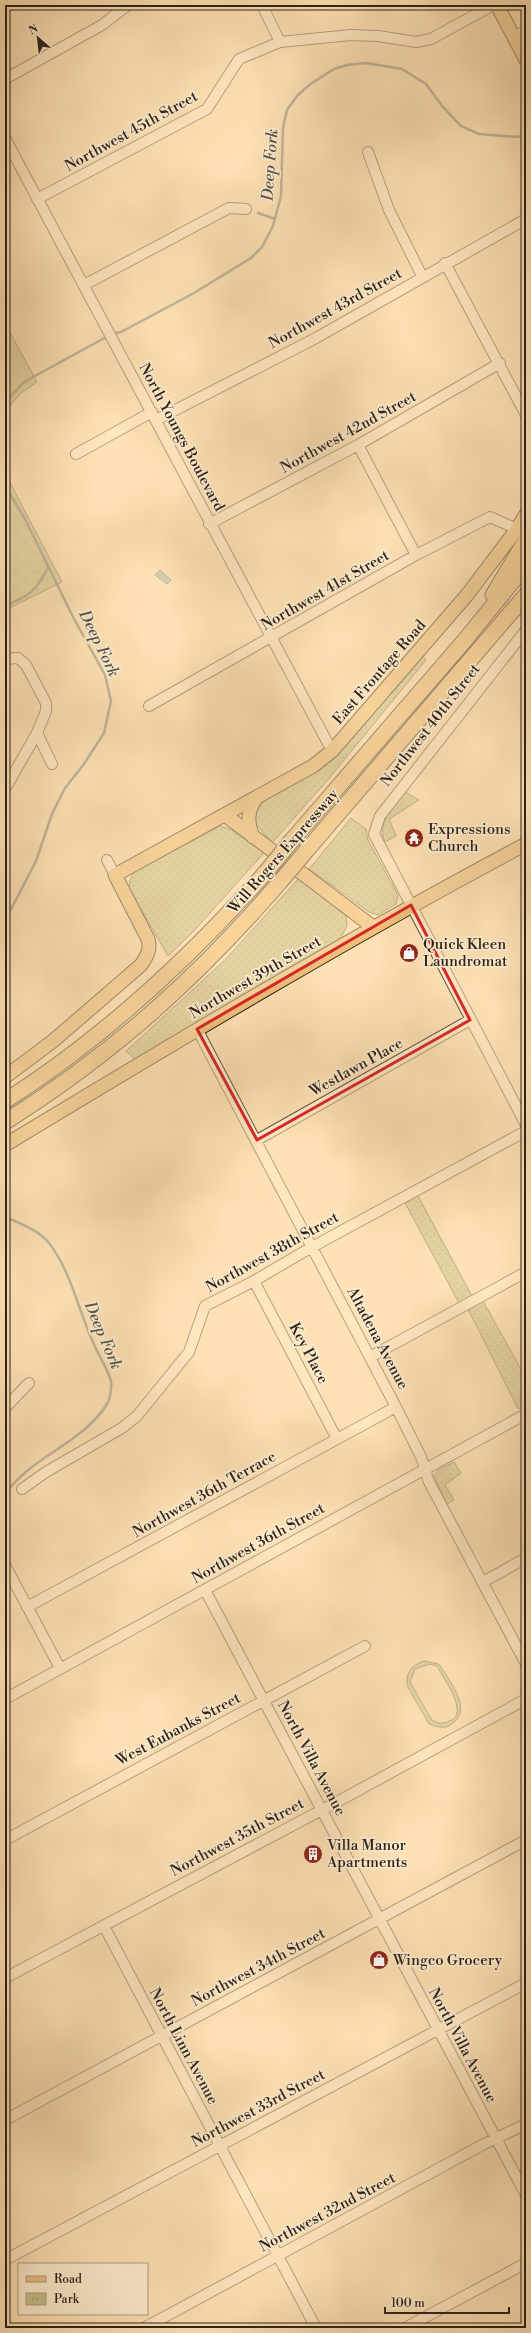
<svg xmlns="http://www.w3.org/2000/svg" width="531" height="2333" viewBox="0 0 531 2333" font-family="'Libre Bodoni',serif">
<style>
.grass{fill:url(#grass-dots);stroke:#787252}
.park{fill:url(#park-crowns);stroke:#787252}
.pitch{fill:#c5c189;stroke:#787252;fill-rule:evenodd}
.water{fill:url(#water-waves);stroke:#737e78}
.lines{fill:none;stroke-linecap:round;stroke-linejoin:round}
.stream{stroke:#737e78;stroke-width:2.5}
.minor-casing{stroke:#605240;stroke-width:12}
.major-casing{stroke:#2c221a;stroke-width:15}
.highway-casing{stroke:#2c221a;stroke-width:17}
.minor{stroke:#feecce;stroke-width:10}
.major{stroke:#efc07a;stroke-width:13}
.highway{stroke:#efc07a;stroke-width:15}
.highway-bridge-casing{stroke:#2c221a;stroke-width:17;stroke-linecap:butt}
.highway-bridge{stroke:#efc07a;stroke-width:15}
.marked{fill:none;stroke:#d62828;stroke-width:3;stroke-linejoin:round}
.labels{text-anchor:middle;stroke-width:3.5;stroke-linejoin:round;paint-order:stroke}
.street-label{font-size:15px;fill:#2c221a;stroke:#feecce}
.poi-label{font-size:15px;fill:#2c221a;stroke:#feecce;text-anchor:start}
.water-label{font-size:16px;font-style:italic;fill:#505049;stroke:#feecce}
</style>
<defs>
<pattern id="grass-dots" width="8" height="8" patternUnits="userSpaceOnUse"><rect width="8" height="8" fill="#c5c189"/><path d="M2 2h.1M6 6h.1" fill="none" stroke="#a9a676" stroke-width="1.8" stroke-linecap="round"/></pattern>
<pattern id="park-crowns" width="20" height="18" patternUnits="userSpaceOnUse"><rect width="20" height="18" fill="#c5c189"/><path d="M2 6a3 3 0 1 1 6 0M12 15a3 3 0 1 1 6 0" fill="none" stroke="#a9a676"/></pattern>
<pattern id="water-waves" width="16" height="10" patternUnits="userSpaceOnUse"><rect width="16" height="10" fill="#a3bbb7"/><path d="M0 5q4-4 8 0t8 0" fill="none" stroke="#8ca09d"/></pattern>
</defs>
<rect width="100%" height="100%" fill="#fee1b4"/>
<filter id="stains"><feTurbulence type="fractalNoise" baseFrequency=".005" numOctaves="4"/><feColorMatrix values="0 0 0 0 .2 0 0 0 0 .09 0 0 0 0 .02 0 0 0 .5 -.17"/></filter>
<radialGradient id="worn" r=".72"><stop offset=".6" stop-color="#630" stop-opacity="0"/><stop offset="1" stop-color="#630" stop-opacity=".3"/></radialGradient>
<path class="grass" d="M423 656 426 660 327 781 272 843 255 823 256 813 263 802 318 771 335 757Z
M405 792 419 800 389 819 396 836 385 842C376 823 394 807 405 792Z
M351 818 366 829 368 840 398 895 396 904 378 915 369 912 309 869Z
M220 826 230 829 264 853 193 932 168 956 129 888 130 880 134 872Z
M299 878 346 916 347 926 340 939 135 1059 126 1051 226 959Z
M418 1196 472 1296 459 1303 405 1203Z
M483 1301 526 1378V1405L518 1409 468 1309Z
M454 1462 461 1473 445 1485 454 1500 447 1504 434 1476 438 1470Z"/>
<path class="park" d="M5 323 37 382 20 394 5 412Z
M5 473 62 582 5 610Z"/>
<path class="pitch" d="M424 1661 439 1664C448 1679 473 1709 453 1723 445 1730 438 1727 429 1724L408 1687C404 1674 412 1665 424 1661ZM429 1664 437 1666C443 1678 470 1713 450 1721 443 1724 438 1724 432 1720L410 1682 415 1669Z"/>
<path class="water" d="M160 570 171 580 167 584 155 575Z"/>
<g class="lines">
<path class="stream" d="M258 213 275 219
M112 334 121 332 194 293 251 258 262 247 273 226 281 196 283 128 287 110 297 96 309 85 334 69 347 65 366 63 402 69 426 84 442 106 461 126 479 134 517 137 526 135
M5 402 24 382 108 336
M5 486 25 519 73 617 105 675 111 701 104 733 84 764 65 788 52 814 36 861 5 921
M5 606C30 595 35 592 48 568
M5 1215 6 1217C21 1224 38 1230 48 1242 71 1270 78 1310 93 1342 98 1355 107 1367 111 1381 112 1386 110 1400 107 1404 83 1443 32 1456 5 1494"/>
<defs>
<path id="minor" d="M262 5 280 42
M514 37 526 31
M5 79 102 25 128 5
M5 138 332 751
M368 152 389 210 422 276
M37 199 207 109 239 59 280 42 351 35 378 36 416 42 431 39 493 5
M445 263 526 415
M84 285 229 208 246 209
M156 420 316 338 526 219
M358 445 416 555
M76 454 152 412
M209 524 358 445 500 363
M526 630 380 816 374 834 526 1125
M5 659 18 658 26 665 46 703V711L37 733 5 789
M149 706 416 555 490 517 517 529
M37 733 52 764
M107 860 115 875
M197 1029 396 1407 421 1457 429 1482 526 1664
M257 1140 470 1020
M254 1281 337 1439
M370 1357 526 1272
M5 1408 29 1383
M22 1489 46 1472 122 1428 137 1416 189 1352 205 1306 254 1281 312 1247 526 1131
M5 1565 60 1668
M483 1582 526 1558
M205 1590 526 2195
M27 1607 396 1407
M5 1699 526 1414
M5 1840 365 1646
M104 1926 316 2328
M5 1978 335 1803 526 1699
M5 2120 526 1840
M5 2260 526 1983
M144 2328 484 2144 526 2124
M405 2328 526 2263"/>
<path id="major" d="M497 5 526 60
M225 815 373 927
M253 837C247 822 247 812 256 798
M5 1077 53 1041 141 965C147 956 151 950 148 939L115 875 313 766 332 751 467 595 517 529 526 514
M5 1145C177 1041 349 938 526 844"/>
<path id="highway" d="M493 595 526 540
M293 839 465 640 526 565
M307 850 526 595
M5 1101C104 1038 188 960 266 872
M5 1122C114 1053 196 979 280 882"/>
</defs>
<use href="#minor" class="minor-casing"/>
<use href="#major" class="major-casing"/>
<use href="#highway" class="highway-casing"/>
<use href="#minor" class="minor"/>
<use href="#major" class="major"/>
<use href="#highway" class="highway"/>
<defs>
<path id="highway-bridge" d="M266 872 293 839
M280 882 307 850"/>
</defs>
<use href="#highway-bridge" class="highway-bridge-casing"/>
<use href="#highway-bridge" class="highway-bridge"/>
</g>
<path d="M0 0H531V2333H0ZM411 905 470 1020 257 1140 197 1029Z" fill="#fee1b4" fill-opacity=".55" fill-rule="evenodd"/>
<path class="marked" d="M411 905 470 1020 257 1140 197 1029Z"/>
<defs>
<symbol id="temple-disc" viewBox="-11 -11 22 22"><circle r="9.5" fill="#8f2418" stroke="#feecce"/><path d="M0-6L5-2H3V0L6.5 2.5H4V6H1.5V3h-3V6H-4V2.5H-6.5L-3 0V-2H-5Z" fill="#fff"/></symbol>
<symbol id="shop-disc" viewBox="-11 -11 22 22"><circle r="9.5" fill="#8f2418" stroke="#feecce"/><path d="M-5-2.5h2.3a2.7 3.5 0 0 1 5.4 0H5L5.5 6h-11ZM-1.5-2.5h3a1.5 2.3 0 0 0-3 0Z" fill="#fff"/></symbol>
<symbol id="building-disc" viewBox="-11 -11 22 22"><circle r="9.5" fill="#8f2418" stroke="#feecce"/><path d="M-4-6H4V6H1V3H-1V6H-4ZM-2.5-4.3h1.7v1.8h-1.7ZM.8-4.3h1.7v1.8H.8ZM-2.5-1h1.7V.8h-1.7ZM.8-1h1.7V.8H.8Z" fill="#fff"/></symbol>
</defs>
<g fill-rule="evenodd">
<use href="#temple-disc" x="403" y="827" width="22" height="22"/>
<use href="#shop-disc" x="398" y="942" width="22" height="22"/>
<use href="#building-disc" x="302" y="1843" width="22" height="22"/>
<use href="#shop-disc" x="368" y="1949" width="22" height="22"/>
</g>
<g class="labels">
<g class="street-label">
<text transform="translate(131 131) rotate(-29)" y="5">Northwest 45th Street</text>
<text transform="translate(335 308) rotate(-29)" y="5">Northwest 43rd Street</text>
<text transform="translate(348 432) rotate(-29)" y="5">Northwest 42nd Street</text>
<text transform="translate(182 437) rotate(62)" y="5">North Youngs Boulevard</text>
<text transform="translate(325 590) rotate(-30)" y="5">Northwest 41st Street</text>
<text transform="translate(379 672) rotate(-49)" y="5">East Frontage Road</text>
<text transform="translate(430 725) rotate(-52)" y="5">Northwest 40th Street</text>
<text transform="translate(283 851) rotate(-49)" y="5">Will Rogers Expressway</text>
<text transform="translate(255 977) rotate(-30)" y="5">Northwest 39th Street</text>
<text transform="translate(356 1067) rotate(-29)" y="5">Westlawn Place</text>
<text transform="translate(272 1252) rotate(-29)" y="5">Northwest 38th Street</text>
<text transform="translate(378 1338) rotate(62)" y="5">Altadena Avenue</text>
<text transform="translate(309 1353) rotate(62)" y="5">Key Place</text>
<text transform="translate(204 1494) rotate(-29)" y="5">Northwest 36th Terrace</text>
<text transform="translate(258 1543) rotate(-29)" y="5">Northwest 36th Street</text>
<text transform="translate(178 1729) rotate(-28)" y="5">West Eubanks Street</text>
<text transform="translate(312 1758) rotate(62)" y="5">North Villa Avenue</text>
<text transform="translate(237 1837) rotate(-28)" y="5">Northwest 35th Street</text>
<text transform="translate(258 1967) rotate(-28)" y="5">Northwest 34th Street</text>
<text transform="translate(463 2045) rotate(62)" y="5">North Villa Avenue</text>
<text transform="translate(184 2046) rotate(62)" y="5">North Linn Avenue</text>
<text transform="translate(258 2108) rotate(-28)" y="5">Northwest 33rd Street</text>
<text transform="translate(327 2212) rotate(-28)" y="5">Northwest 32nd Street</text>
</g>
<g class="poi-label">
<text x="428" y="834">Expressions<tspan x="428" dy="17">Church</tspan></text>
<text x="423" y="949">Quick Kleen<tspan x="423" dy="17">Laundromat</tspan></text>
<text x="327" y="1850">Villa Manor<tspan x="327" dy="17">Apartments</tspan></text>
<text x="393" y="1965">Wingco Grocery</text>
</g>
<g class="water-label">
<text transform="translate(269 165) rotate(-86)" y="6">Deep Fork</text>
<text transform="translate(100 643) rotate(64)" y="6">Deep Fork</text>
<text transform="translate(104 1335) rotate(67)" y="6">Deep Fork</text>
</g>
</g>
<rect width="531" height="2333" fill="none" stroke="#fee1b4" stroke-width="20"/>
<rect x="6" y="6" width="519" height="2321" fill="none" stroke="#2c221a" stroke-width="2"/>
<rect x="10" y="10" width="511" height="2313" fill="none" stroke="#2c221a"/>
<rect x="18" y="2263" width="130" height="52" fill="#feecce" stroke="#aa9b86"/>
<rect x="26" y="2276" width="20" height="6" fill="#efc07a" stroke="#aa9b86"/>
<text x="54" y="2283" font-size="12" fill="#2c221a">Road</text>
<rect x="26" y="2293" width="20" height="12" fill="url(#park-crowns)" stroke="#aa9b86"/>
<text x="54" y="2303" font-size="12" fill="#2c221a">Park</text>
<g transform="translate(38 38) rotate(332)" stroke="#feecce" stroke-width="3" paint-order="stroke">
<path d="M0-3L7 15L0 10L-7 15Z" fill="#2c221a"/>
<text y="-6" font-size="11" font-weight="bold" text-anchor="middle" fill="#2c221a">N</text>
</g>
<path d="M385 2307v6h124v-6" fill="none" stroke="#2c221a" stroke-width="2"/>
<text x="391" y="2307" font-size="12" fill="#2c221a" stroke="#feecce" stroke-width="3" paint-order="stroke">100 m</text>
<rect width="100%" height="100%" filter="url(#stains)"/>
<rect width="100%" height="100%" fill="url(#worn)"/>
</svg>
